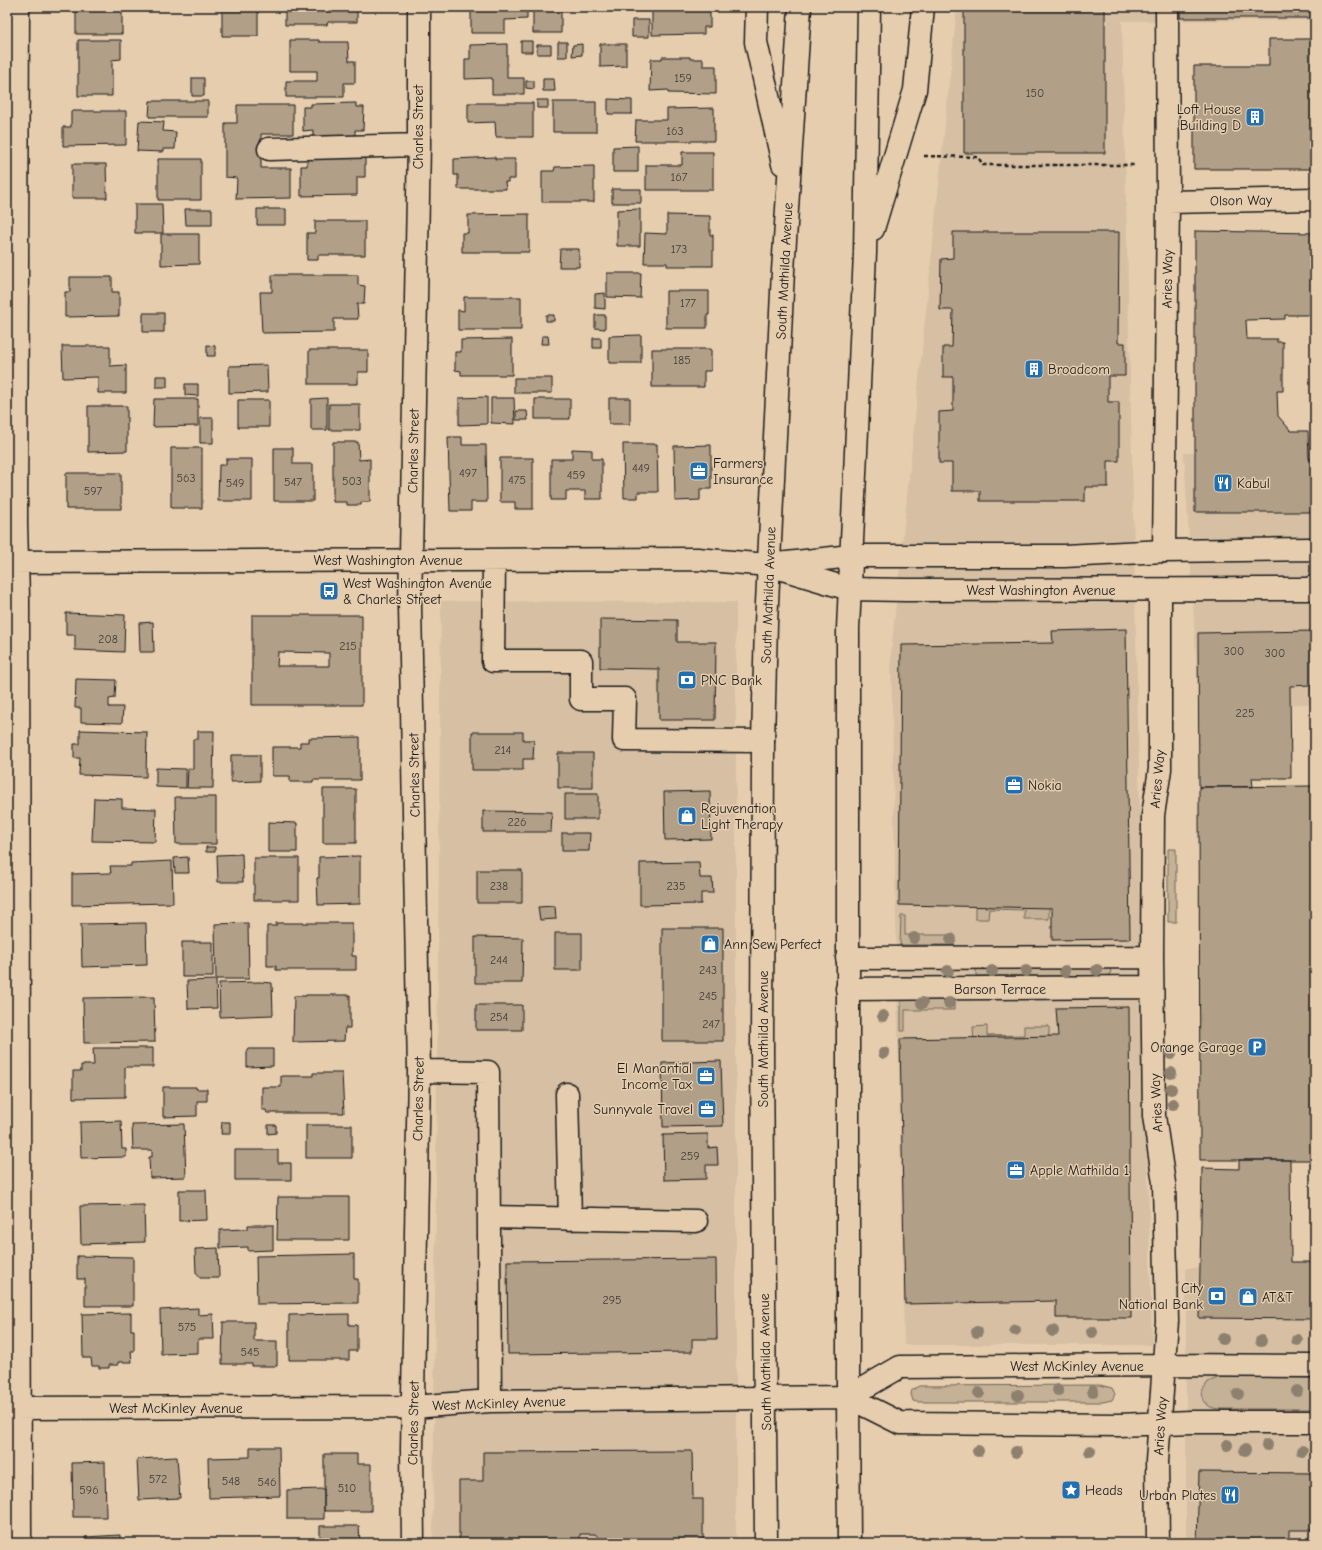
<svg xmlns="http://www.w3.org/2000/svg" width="1322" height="1550" viewBox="0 0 1322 1550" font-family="'Comic Neue',sans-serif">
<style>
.built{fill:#d6bfa3}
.green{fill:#c5b196;stroke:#706659}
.building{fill:#b19f88;stroke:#1c1c1c;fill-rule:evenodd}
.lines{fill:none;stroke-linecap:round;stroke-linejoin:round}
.minor-casing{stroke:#1c1c1c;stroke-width:25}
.major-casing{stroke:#1c1c1c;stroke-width:25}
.path{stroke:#1c1c1c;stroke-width:2.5;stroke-dasharray:4 3;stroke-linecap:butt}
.minor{stroke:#e6cdae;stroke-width:22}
.major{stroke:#e6cdae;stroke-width:22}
.tree{fill:#8e806e}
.labels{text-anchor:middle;stroke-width:3;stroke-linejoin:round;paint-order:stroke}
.number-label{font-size:12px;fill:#413d37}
.poi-label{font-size:14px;fill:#1c1c1c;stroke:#e6cdae;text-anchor:start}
.street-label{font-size:14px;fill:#1c1c1c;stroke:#e6cdae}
</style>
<rect width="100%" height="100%" fill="#e6cdae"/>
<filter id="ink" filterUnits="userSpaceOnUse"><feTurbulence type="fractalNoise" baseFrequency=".025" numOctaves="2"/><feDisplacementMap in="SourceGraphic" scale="8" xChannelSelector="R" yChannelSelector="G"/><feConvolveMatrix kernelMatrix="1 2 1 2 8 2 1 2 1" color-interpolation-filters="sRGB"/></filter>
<g filter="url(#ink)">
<path class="built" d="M957 7H1315V20L1122 21 1152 1345H904L891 653Z
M1315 451V704L1199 706 1184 453Z
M441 601 736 602V1543H433Z
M1186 1268H1315V1543H1186Z"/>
<path class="green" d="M1168 849H1176V922H1168Z
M975 906H1049V919H1024V910L989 909 988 919H975Z
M901 916H905V935H954V945H900Z
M976 967 1109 968 1111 970 1110 974 1106 976H976Z
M954 998V1010H905V1031H901V999Z
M987 1026V1036L1024 1035V1026H1049V1042L974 1044 973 1027Z
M1220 1377 1315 1378V1409H1221C1209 1409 1202 1403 1202 1391L1208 1382Z
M1100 1385 1112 1388 1115 1394 1112 1400 1103 1402H919L913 1401 911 1394 912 1390 919 1386Z"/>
<path class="building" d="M73 7H122V34H76V10H73Z
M222 7H258V36H222Z
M285 7H357V22H328L327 25H285Z
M465 7H527V19L505 20V33H471V10H465Z
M533 7H561V33H533Z
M652 7H710V27H704V34L652 35Z
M964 7H1105V153H964Z
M1180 7H1315V18H1180Z
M632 20H649V37H632Z
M1269 39H1315V169H1194V66H1269Z
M78 40H121V59L112 60V96H78Z
M290 40H319V42H348L349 61H355V83H344V97H286V81H317V71H290Z
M521 41H532V52H521Z
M558 42H567V57H558Z
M507 44V78H524V94H492V78L465 79V59H470V45Z
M582 44V55L572 56 573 45Z
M600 44H626V66L600 67Z
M537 45H551V54H537Z
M662 57H690V59H703V66H716V94L668 93V90L650 91 651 59H662Z
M192 78H204V96H192Z
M543 79H554L555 91H543Z
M526 81H534V89L526 88Z
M608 99 632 100V114H608Z
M537 100H548V108H537Z
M150 101H208V117H149Z
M553 102H596V132H553Z
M356 103V107H364L363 130H355V138H313V130L303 131V107H311V104Z
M468 103H533V137H496L495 122 468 123Z
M237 105H293V134H261V168H291V198L236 199 237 178 225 177V123H237Z
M714 108V141H635L636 120H667V109Z
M71 111H126V145L63 146V127H71Z
M139 121 164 122 163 131 176 132 175 149H163V152L137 151Z
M638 146V172H613V147Z
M682 152H713V190H646V165H682Z
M365 157V177H357V195L301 196V166H307V158Z
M495 157V159H515V179H508V182H505L506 189H458V175H454V159Z
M158 159H201V200H158Z
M72 164H106L107 198H72Z
M594 166V202H542V171H554L555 167Z
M612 189H641V203H612Z
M135 204H162L163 233H135Z
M185 209H212V225H186Z
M257 209H286V225H257Z
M640 209V246H617V210Z
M529 214V252H462V233H468V215Z
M667 215 710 216V235H713V266H667V263H644L645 233 667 234Z
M315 221H365V255H318V260H307V233H315Z
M1195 231 1315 233V317H1311V315H1285V319L1246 320 1247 339H1277V342H1283V391H1277L1278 416 1291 431H1308L1309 459H1315V512H1195Z
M953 232H1119L1118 343H1125V376H1108V402H1119V461H1108V487H1085V501H980V491H952V463H939V412L953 411V377H943V347H952L953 310H940L941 259 953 258Z
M161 234H199V264L161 265Z
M560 249H579V267H559Z
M607 273H641L640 298 607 297Z
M272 275H358V285L365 286 364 304H357L358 319H334V332L262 333 260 292H272Z
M70 277H112V292H119V316L65 317V292H70Z
M666 291H709V315H707V328H666Z
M605 293V309L595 308V294Z
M464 297H521V330H458V310L464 311Z
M143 313H164V332H143Z
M546 315H554V321H546Z
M595 315H605V329L595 328Z
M641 335V363H609V336Z
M542 336H548L549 344H541Z
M593 338H601V348H593Z
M512 339V375H461V371L455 370V352H461V340Z
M207 345 215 346V356H207Z
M62 346H110V366L126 365V393H98V377L63 378Z
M652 349H711V371H704V387H652Z
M309 350H368V372H358V384H309Z
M267 365 268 392 229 393V366Z
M156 376H167V387H156Z
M514 378H552V393H514Z
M185 384H198V396L185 395Z
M487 397V424L459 425V398Z
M327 398V430H311V399Z
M491 398H514L515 424 491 423Z
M609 398H630V424H609Z
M154 399H198V426L153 427Z
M535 399H570V419H535Z
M238 400H269V427H238Z
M329 404H360V430H329Z
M88 406H127V451L88 452Z
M516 411H527L528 420H516Z
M200 418H213V443H200Z
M448 437H462V445H486L487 502H471V511H450Z
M333 442H358L359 460 370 459V502H361V505H347V502H333Z
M623 444H657L658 492H638V498H624Z
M711 445V489H700V500L675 501 674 446Z
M171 448H202V508H171Z
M274 448H293V464H313V501H274Z
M572 449 592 450V459H602V499H585V491H566V500H551V459H572Z
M500 458H533V509H515V502H500Z
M226 459H252V501H218L219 465H226Z
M66 473H121V509H66Z
M66 613 125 615 124 652 75 650V635H66Z
M252 615H362V705H252ZM278 652 329 653V666H277Z
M600 619 677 620V642H716L715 720H659V669L600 668Z
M153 622 154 652H140L139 623Z
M1126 629 1130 939 1052 940V908L899 905 901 645 1053 643 1052 631Z
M1315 631V721H1312L1311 685 1290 686 1291 778H1252L1253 787H1199L1198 633Z
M76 679 116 680 115 698 109 699V707H123L122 723 81 722V708H75Z
M80 730 147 732 146 777 79 775 80 758H74V744H80Z
M198 731H214L213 788H187L188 769H193V739H198Z
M472 732H523V740H534L533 759H523V770H472Z
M360 737V780H313V782H290V776H272V747H300V742H309V738Z
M558 753H593V788H558Z
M231 755H260V781L231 782Z
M156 768 186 769V788L156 787Z
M1315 786V1160H1200L1199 787Z
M323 789H356V843H323Z
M710 791 711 839 665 840 664 792Z
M565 794H598V819H565Z
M175 797H216V844H176Z
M94 798 122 799V808L156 809 155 842 92 841Z
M483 811 552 812 551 832H483Z
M268 822 297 823V852H268Z
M562 833H590L589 851H562Z
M206 847H215V852H206Z
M242 854 243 882H218L217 855Z
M360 856V904L318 905 317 878H319V857Z
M188 857 189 873H175L174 858Z
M254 858H299V900H254Z
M172 861 173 903 72 905V874L111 873 110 866H131V863Z
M699 862 700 878H712L713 893H701V904L640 905V863Z
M477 870H522V903H477Z
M555 906 556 919 540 920 538 907Z
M146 923 147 965 82 967 81 924Z
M248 923 249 979H216L215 924Z
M276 923H352V956H356V970H276V966H267V926H276Z
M662 928H723V1041H662Z
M555 933H582V970H555Z
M475 937 523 938 522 983H475Z
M182 942H213V977H182Z
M216 980 217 1008 188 1009 187 981Z
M260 982 272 983 273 1015 220 1017 219 983Z
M306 995H350V1028H345L344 1041 293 1042 294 996H306Z
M154 997 155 1042 84 1043 83 998Z
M476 1005H522V1030H476Z
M1129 1007 1131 1318H1056V1301L905 1304 900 1039 1058 1036 1056 1008Z
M93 1048H153V1067H125V1097L73 1098V1071H81V1065H94Z
M247 1049H273V1066L247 1067Z
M721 1061 723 1126 663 1127 662 1063Z
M313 1073H342L344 1113H267L266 1110H262V1087H281V1076H313Z
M163 1087H196V1089H207V1101H197V1116L163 1117Z
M121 1121 122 1149H126V1157L81 1158 80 1122Z
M222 1122H230V1134H221Z
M184 1124 186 1177 150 1178 149 1157H152V1150H133L132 1125Z
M268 1125H276V1133L268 1134Z
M306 1125H352V1158H306Z
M708 1134V1148L717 1147 718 1165H706V1179L664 1180 663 1135Z
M235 1150H278V1163H291V1180H235Z
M1239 1160H1290L1291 1262H1315V1319L1199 1318 1202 1168 1239 1169Z
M179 1190H206L207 1220 179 1221Z
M278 1197H349V1240H277Z
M144 1205 145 1242 81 1244 80 1206Z
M248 1225H273V1250L248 1251V1247L220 1248V1230L248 1229Z
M218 1248 219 1278H200L196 1272 195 1249Z
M354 1254V1279H358V1303L257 1304 256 1256Z
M77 1256 133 1257V1306H85V1279H77Z
M716 1259 717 1339H692V1352L508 1354 507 1261Z
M198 1308V1315L213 1314 214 1339H198V1353L161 1354 160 1310Z
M131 1313V1330H134V1351H131L132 1362H118V1365H109V1368H99V1366H92L91 1358H83L82 1314Z
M349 1314V1325H357V1351H349V1360H289V1315Z
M223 1322H254V1341H277V1366H252V1364H222Z
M250 1447H279L280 1496 209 1498 208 1458 250 1457Z
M692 1451 693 1499H703V1543H605L595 1534H580V1543H459V1481H483V1452Z
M324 1454H357V1464H371V1511H324Z
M177 1457 180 1498 139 1500 137 1459Z
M105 1462 106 1517H73L72 1463Z
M1199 1472 1315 1473V1530H1289V1543H1197Z
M324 1489V1519H287V1490Z
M320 1526H359L360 1543H320Z
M120 1535V1543H85V1537Z"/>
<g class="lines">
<defs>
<path id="minor" d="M18 7 16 523 18 598 20 1543
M269 149 419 145
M1168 202 1315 199
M1164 551 1168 202 1167 7
M494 560 493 661H581V699H625L624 740 763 741
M7 562 697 559 769 565
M847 958 1152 957
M847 989 1152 987
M419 1071 488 1072 490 1401
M567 1094 570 1219
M489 1217 696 1221
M848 1397 900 1367 1164 1365 1315 1366
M7 1408 413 1407 490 1401 848 1397 900 1423 1119 1425 1191 1422H1315
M413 1543 412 1449 419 1071 410 606 419 145V7
M1158 1543 1157 1461 1167 1321 1164 1183 1154 1116 1152 957 1153 815 1160 769V590"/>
<path id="major" d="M757 7 756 42 783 164
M873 229 915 90 923 7
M778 564 851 556H1064L1164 551 1311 549 1315 550
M769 565 849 589 906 590 1309 589 1315 586
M766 1543 762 1052 763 741 766 624 783 271 800 7
M849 1543 848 1397V629L865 253 869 7"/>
</defs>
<use href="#minor" class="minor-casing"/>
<use href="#major" class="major-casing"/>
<path class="path" d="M924 156 978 157 983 165H1136"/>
<use href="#minor" class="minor"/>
<use href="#major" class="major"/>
</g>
<g class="tree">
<circle cx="914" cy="938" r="6"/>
<circle cx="951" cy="939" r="6"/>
<circle cx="1097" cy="970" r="6"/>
<circle cx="948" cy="971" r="6"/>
<circle cx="992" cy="971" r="6"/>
<circle cx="1026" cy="971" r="6"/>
<circle cx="1065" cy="971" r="6"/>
<circle cx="922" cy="1003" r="6"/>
<circle cx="949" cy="1003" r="6"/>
<circle cx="883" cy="1016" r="6"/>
<circle cx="884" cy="1053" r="6"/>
<circle cx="1171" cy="1054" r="6"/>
<circle cx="1171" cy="1073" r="6"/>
<circle cx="1171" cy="1089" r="6"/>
<circle cx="1173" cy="1104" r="6"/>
<circle cx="1015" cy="1330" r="6"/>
<circle cx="1053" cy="1331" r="6"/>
<circle cx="977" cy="1332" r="6"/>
<circle cx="1092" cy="1332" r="6"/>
<circle cx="1223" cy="1339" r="6"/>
<circle cx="1297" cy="1340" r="6"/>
<circle cx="1261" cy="1341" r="6"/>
<circle cx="1058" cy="1390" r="6"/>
<circle cx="1093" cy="1391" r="6"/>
<circle cx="1297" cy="1391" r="6"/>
<circle cx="979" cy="1393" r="6"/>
<circle cx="1238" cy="1394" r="6"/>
<circle cx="1018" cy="1395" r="6"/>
<circle cx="1227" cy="1445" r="6"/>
<circle cx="1267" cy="1445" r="6"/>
<circle cx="1245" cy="1450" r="6"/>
<circle cx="978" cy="1451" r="6"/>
<circle cx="1090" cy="1451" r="6"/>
<circle cx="1302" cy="1451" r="6"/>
<circle cx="1016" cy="1452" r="6"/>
</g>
</g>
<defs>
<symbol id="building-square" viewBox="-11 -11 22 22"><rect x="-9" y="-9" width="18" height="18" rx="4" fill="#1f6fb2" stroke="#e6cdae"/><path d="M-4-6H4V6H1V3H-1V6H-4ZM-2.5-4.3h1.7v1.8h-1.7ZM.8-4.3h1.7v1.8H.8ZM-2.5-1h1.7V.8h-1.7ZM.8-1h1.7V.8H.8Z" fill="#fff"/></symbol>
<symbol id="office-square" viewBox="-11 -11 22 22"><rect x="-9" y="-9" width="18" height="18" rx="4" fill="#1f6fb2" stroke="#e6cdae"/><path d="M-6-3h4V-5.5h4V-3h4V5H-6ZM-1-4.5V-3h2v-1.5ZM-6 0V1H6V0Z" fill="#fff"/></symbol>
<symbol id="restaurant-square" viewBox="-11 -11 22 22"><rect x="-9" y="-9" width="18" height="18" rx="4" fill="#1f6fb2" stroke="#e6cdae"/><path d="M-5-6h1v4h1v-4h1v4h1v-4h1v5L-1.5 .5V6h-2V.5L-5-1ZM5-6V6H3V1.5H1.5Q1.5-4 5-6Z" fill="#fff"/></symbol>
<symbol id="bus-square" viewBox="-11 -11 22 22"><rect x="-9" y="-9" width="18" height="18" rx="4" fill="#1f6fb2" stroke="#e6cdae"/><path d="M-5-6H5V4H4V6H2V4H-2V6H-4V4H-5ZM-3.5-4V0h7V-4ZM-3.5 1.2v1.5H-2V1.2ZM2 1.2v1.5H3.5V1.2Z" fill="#fff"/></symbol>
<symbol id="bank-square" viewBox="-11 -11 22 22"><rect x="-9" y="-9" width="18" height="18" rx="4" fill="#1f6fb2" stroke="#e6cdae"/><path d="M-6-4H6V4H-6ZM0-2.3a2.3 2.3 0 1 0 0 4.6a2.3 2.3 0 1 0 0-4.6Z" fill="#fff"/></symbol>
<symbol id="shop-square" viewBox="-11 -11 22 22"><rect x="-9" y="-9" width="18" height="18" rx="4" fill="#1f6fb2" stroke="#e6cdae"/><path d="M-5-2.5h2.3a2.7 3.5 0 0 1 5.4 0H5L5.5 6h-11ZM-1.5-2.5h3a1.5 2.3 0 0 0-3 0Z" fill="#fff"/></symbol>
<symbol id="parking-square" viewBox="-11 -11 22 22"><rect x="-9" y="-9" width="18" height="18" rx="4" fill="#1f6fb2" stroke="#e6cdae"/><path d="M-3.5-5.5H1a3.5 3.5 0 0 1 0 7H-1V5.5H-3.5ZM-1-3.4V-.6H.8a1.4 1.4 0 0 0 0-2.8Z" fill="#fff"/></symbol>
<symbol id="sight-square" viewBox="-11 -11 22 22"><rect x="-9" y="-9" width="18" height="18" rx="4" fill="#1f6fb2" stroke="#e6cdae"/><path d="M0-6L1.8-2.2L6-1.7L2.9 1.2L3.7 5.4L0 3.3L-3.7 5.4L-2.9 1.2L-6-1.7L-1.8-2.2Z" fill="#fff"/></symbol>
</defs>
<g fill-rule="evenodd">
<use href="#building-square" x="1244" y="106" width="22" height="22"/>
<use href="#building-square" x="1023" y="358" width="22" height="22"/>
<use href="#office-square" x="688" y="460" width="22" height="22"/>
<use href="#restaurant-square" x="1212" y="472" width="22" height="22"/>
<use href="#bus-square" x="318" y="580" width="22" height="22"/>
<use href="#bank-square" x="676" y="669" width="22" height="22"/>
<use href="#office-square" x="1003" y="774" width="22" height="22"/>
<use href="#shop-square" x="676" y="805" width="22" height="22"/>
<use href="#shop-square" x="699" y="933" width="22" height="22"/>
<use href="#parking-square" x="1246" y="1036" width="22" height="22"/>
<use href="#office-square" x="695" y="1065" width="22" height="22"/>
<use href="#office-square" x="696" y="1098" width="22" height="22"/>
<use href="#office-square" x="1005" y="1159" width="22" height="22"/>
<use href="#bank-square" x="1206" y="1285" width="22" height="22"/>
<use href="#shop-square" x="1237" y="1286" width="22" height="22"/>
<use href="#sight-square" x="1060" y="1479" width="22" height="22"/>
<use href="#restaurant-square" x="1219" y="1484" width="22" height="22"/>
</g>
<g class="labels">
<g class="number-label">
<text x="683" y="82">159</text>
<text x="1035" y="97">150</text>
<text x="675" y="135">163</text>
<text x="679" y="181">167</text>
<text x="679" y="253">173</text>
<text x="688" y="307">177</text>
<text x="682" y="364">185</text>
<text x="641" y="472">449</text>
<text x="468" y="477">497</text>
<text x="576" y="479">459</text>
<text x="186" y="482">563</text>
<text x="517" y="484">475</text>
<text x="352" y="485">503</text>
<text x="293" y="486">547</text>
<text x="235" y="487">549</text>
<text x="93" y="495">597</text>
<text x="108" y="643">208</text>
<text x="348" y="650">215</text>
<text x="1234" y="655">300</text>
<text x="1275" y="657">300</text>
<text x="1245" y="717">225</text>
<text x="503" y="754">214</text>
<text x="517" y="826">226</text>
<text x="499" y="890">238</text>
<text x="676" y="890">235</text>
<text x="499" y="964">244</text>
<text x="708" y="974">243</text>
<text x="708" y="1000">245</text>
<text x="499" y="1021">254</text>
<text x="711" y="1028">247</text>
<text x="690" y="1160">259</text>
<text x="612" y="1304">295</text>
<text x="187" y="1331">575</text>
<text x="250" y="1356">545</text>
<text x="158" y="1483">572</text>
<text x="231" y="1485">548</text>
<text x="267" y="1486">546</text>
<text x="347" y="1492">510</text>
<text x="89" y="1494">596</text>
</g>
<g class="poi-label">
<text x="1241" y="114" text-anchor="end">Loft House<tspan x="1241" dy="16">Building D</tspan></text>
<text x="1048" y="374">Broadcom</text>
<text x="713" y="468">Farmers<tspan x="713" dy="16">Insurance</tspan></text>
<text x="1237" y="488">Kabul</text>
<text x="343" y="588">West Washington Avenue<tspan x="343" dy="16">&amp; Charles Street</tspan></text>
<text x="701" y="685">PNC Bank</text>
<text x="1028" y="790">Nokia</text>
<text x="701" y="813">Rejuvenation<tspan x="701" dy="16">Light Therapy</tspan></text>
<text x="724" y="949">Ann Sew Perfect</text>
<text x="1243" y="1052" text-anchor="end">Orange Garage</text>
<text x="692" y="1073" text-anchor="end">El Manantial<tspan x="692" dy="16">Income Tax</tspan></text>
<text x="693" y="1114" text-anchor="end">Sunnyvale Travel</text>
<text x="1030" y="1175">Apple Mathilda 1</text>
<text x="1203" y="1293" text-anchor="end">City<tspan x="1203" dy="16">National Bank</tspan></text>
<text x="1262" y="1302">AT&amp;T</text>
<text x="1085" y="1495">Heads</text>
<text x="1216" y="1500" text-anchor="end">Urban Plates</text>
</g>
<g class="street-label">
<text transform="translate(418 127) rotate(-90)" y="5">Charles Street</text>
<text transform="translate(1241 200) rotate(-1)" y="5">Olson Way</text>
<text transform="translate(784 271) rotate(-87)" y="5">South Mathilda Avenue</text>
<text transform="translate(1167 279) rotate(-89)" y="5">Aries Way</text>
<text transform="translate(413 451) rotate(-89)" y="5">Charles Street</text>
<text x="388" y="565">West Washington Avenue</text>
<text x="1041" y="595">West Washington Avenue</text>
<text transform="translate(768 595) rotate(-88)" y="5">South Mathilda Avenue</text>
<text transform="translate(414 775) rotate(-91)" y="5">Charles Street</text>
<text transform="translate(1157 779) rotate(-85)" y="5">Aries Way</text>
<text x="1000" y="994">Barson Terrace</text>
<text transform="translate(763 1039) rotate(-90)" y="5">South Mathilda Avenue</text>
<text transform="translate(418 1099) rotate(-89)" y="5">Charles Street</text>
<text transform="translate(1156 1103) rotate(-93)" y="5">Aries Way</text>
<text transform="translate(765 1362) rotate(-91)" y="5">South Mathilda Avenue</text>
<text x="1077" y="1371">West McKinley Avenue</text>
<text transform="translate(499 1403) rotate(-2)" y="5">West McKinley Avenue</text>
<text x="176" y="1413">West McKinley Avenue</text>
<text transform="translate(413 1423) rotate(-89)" y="5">Charles Street</text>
<text transform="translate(1160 1426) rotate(-86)" y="5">Aries Way</text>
</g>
</g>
<rect width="1322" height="1550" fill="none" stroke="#e6cdae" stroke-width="24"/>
<rect x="12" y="12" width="1298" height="1526" fill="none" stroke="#1c1c1c" stroke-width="1.5" filter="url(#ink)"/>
</svg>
